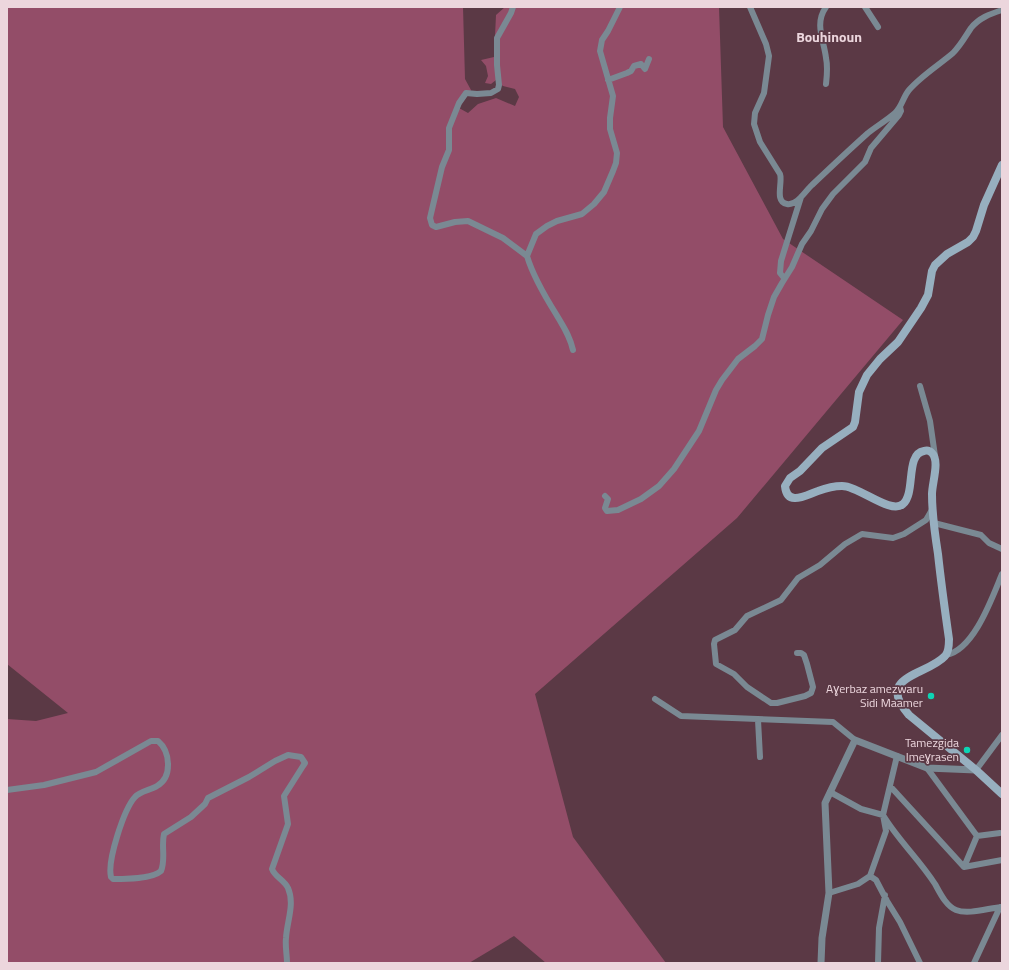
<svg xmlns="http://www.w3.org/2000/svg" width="1009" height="970" viewBox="0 0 1009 970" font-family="'Titillium Web',sans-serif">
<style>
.green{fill:#934d68}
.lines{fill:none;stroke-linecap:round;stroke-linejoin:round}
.minor{stroke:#7a8993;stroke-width:6}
.tertiary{stroke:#7a8993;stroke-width:7}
.secondary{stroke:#97afbf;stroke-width:8}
.poi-dot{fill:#0cd5b5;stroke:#5b3945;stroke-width:1.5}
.labels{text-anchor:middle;stroke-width:3.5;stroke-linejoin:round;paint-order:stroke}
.poi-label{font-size:12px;fill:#ecd6dd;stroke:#5b3945;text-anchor:end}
.quarter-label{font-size:14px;font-weight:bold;fill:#ecd6dd;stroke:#5b3945}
</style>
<rect width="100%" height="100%" fill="#5b3945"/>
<path class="green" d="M7 7H463L465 79 471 90 459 108 468 113 478 104 496 98 515 106 519 97 515 89 503 86 496 80 491 84 485 83 488 76 486 66 481 60 494 57 496 15 505 7H719L723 127 783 239 903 320 737 518 535 694 573 837 666 963H546L514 936 469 963H7V719L36 721 68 713 7 664Z"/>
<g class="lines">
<path class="minor" d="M513 7 511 13 497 38V65L499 85 498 89 491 93 477 94 466 93 459 103 449 128V150L442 167 430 218 432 225 436 227 455 222 468 221 503 238 527 256
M750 7 766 44 769 56 764 93 755 113 754 124 760 142 780 174C783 182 774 202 787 204 797 206 806 190 812 185 831 167 849 150 868 133 877 126 887 120 895 113 902 107 903 97 909 90 921 76 939 65 953 53 961 45 965 37 971 28 979 18 990 14 1002 10
M865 7 878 27
M608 80 627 73 631 71 634 66 641 64 645 69 649 59
M826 84C827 75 828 67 826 58 824 40 814 24 826 7
M784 278 780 273 781 261 801 197
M573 350C570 336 563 326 556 314 546 298 532 273 527 256L536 234 547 226 557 221 582 214 594 204 604 192 613 171 616 163 617 153 610 129V118L613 96 600 51 602 40 608 31 620 7
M920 386 930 421 935 456
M605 496 608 499 605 508 607 511 618 510 641 499 659 486 674 469 699 431 716 390 722 380 738 359 755 346 762 339 768 315 774 297 782 283 792 267 802 244 811 231 822 209 833 194 865 162 871 148 899 115 901 111 900 107
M934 523 981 535 989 543 1002 549
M797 653H801L804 655 807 664 813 687 811 693 805 696 777 703H771L747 687 734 674 716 664 714 644 715 640 735 630 747 616 781 600 798 578 820 565 845 544 862 534 893 538 904 534 926 520 933 508
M946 655C974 650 992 598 1002 574
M655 699 681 716 833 722 855 740
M758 720 760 757
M927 768 977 836 1000 833
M976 770 1002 735
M890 786 964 867 1002 860
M7 790 44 785 96 772 151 741H158C170 751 173 777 157 786 151 790 140 791 135 797 124 809 107 861 111 877L113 879C126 879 152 879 161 871 166 859 161 846 164 834L191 817 205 804 208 798 249 777 275 761 288 755 301 757 305 763 303 766 284 796 288 824 272 869C275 877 284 880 288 888 295 904 287 921 286 938 285 946 287 955 287 963
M830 792 861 809 883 815C898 840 919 859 935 884 940 893 946 906 956 910 968 915 989 908 1002 907
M964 867 977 836
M870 876 876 880 887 901 900 922 920 963
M829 893 858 884 870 876 886 831 883 815 897 756
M878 963 879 928 885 895
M974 963 1000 907"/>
<path class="tertiary" d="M821 963 822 938 829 893 825 803 855 740 927 768 976 770"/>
<path class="secondary" d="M1002 165 984 205 976 231 973 237 968 242 947 254 935 265 932 271 928 295 921 308 898 342 880 359 867 375 859 392 855 422 853 427 822 448 800 471 790 478 785 486C787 507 806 495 818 491 826 488 834 486 842 486 859 486 891 515 903 504 916 493 905 454 924 451 927 450 930 451 932 453 940 461 932 483 932 494 932 514 935 535 938 554 941 582 945 611 949 639 949 644 949 652 945 656 927 676 874 675 909 715L976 770 1002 794"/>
</g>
<g class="poi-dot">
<circle cx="931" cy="696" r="4"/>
<circle cx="967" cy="750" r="4"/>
</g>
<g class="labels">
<g class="poi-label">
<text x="923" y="693">Aɣerbaz amezwaru<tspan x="923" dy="14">Sidi Maamer</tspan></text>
<text x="959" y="747">Tamezgida<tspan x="959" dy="14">Imeɣrasen</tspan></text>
</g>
<g class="quarter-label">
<text x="829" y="42">Bouhinoun</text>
</g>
</g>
<rect width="1009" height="970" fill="none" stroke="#ecd6dd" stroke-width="16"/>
</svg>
